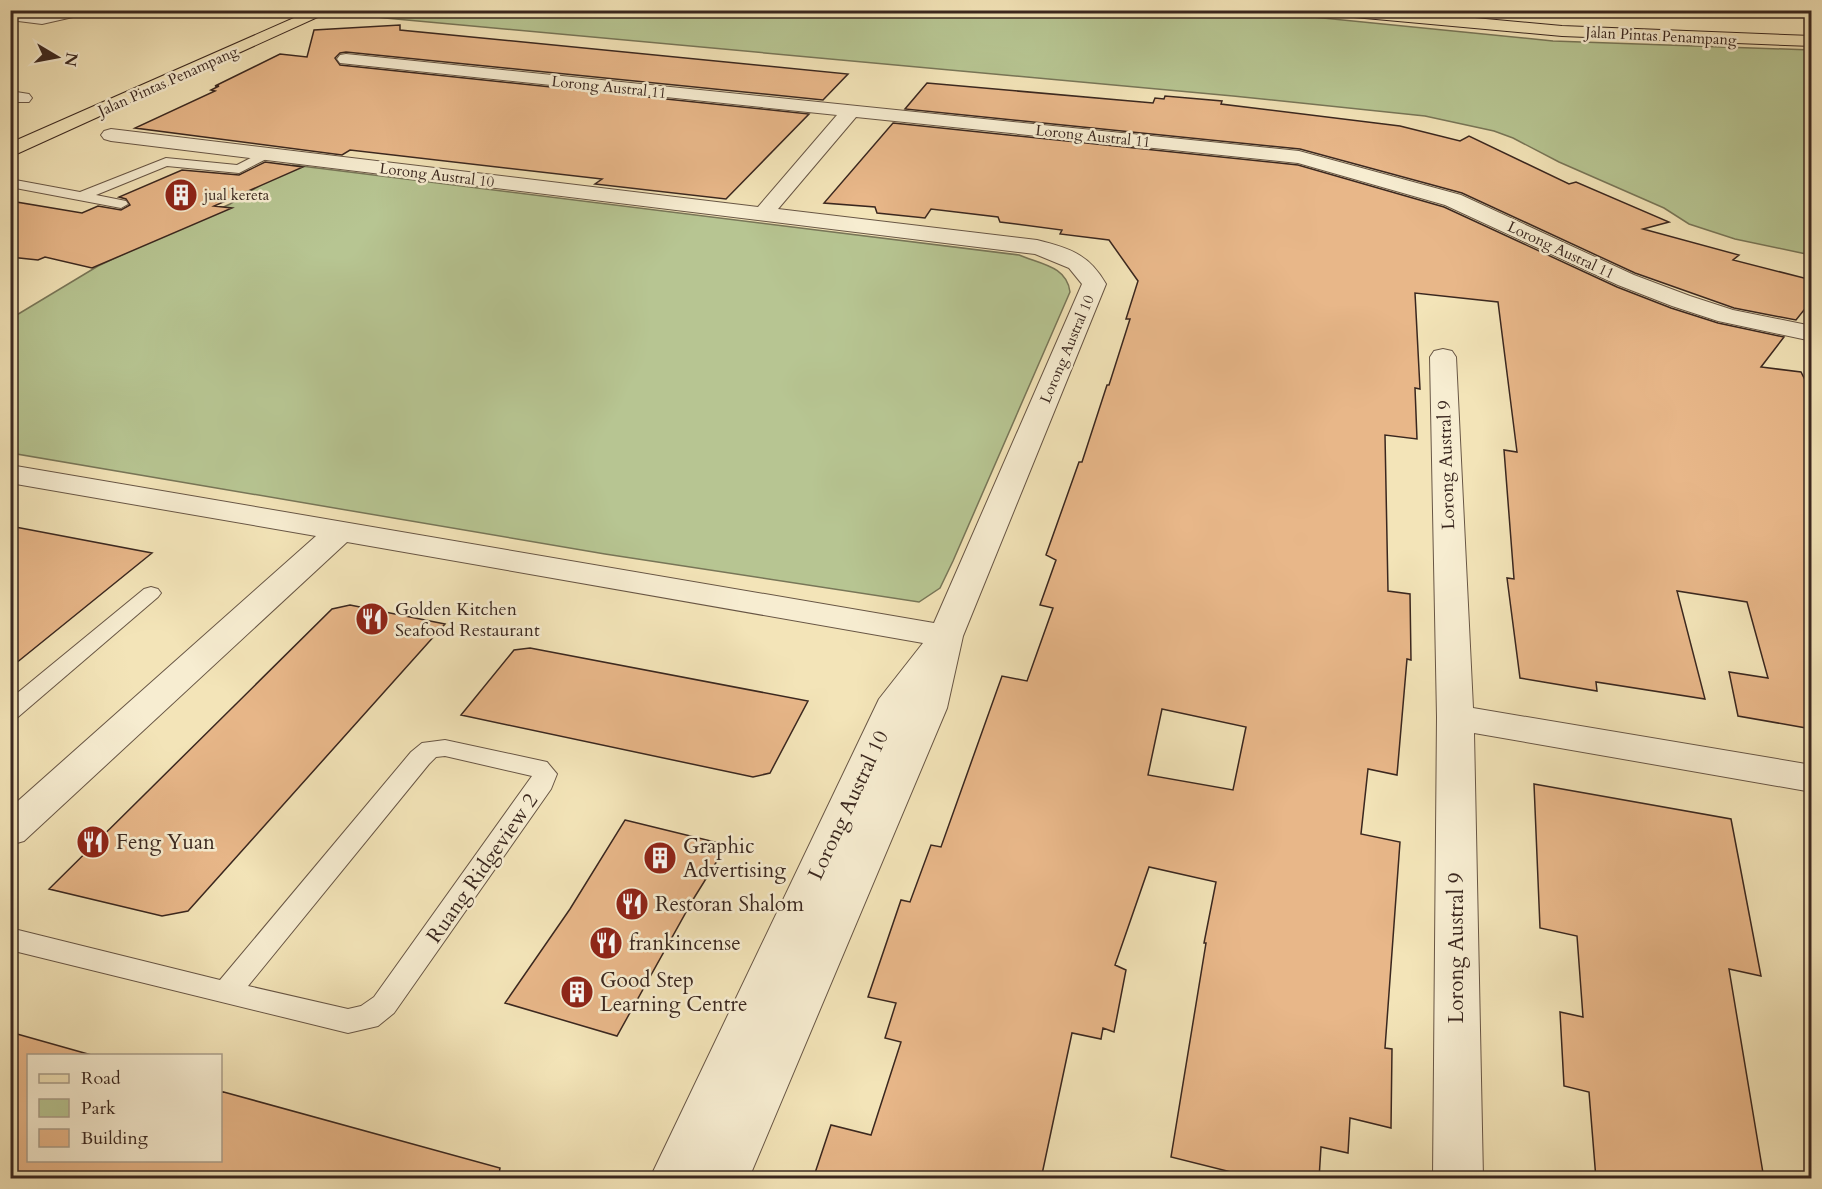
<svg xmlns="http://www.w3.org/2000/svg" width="1822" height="1189" viewBox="0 0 1822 1189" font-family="Cardo,serif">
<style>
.green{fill:#b7c592;stroke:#787658;stroke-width:1.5}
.building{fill:#e8b789;stroke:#3a271f;stroke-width:1.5;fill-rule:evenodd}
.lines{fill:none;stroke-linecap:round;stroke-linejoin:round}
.service-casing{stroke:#685645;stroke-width:2}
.minor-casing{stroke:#685645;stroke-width:2}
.primary-casing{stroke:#3a271f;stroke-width:2}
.service{fill:#f7edd1;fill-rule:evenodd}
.minor{fill:#f7edd1;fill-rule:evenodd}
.primary{fill:#f3e4b8;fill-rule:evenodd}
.labels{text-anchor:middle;stroke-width:5;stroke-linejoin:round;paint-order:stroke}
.far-street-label{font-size:15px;fill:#3a271f;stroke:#f7edd1}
.far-poi-label{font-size:15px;fill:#3a271f;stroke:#f7edd1;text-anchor:start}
.street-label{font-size:18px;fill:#3a271f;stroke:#f7edd1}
.poi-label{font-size:18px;fill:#3a271f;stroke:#f7edd1;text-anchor:start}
.near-street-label{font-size:21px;fill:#3a271f;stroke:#f7edd1}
.near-poi-label{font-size:21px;fill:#3a271f;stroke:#f7edd1;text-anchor:start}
</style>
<rect width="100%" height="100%" fill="#f3e4b8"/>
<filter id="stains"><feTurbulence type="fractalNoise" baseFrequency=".00333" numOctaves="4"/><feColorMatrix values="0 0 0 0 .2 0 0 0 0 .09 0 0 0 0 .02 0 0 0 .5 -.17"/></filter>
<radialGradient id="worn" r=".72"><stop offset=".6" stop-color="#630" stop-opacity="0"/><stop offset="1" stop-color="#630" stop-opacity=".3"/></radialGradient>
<path class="green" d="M1253 11 1553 41 1811 50V255L1735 239 1689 224 1664 208 1559 162 1513 138 1494 131 1425 116 1233 96 385 18 355 14 354 11Z
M293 165 1019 255C1040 264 1067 266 1070 292L953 561 940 588 919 602 605 554 11 453 10 319 98 266 230 204Z"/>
<path class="building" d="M400 25V30L848 74 823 100 346 52 340 53 335 58 340 65 809 114 726 199 595 184 602 179 350 150 342 155 135 128 215 91 211 90 219 86H215L280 54 307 57 314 30Z
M927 83 1153 103 1155 98 1164 99 1165 96 1222 101 1221 104 1400 126 1460 141 1469 136 1569 184 1576 182 1669 222 1643 229 1739 255 1733 260 1812 280V300L1796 320 1734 308 1635 273 1462 193 1300 149 905 109Z
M893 123 1298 165 1444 207 1617 287 1671 308 1718 323 1784 337 1761 367 1801 372 1812 394V729L1738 716 1729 672 1768 678 1747 602 1677 591 1705 699 1596 682 1597 691 1520 678 1507 578 1514 579 1504 450 1517 452 1498 302 1415 293 1420 389 1415 388 1417 439 1385 435 1388 591 1410 594 1411 660 1407 659 1397 775 1368 769 1361 834 1400 842 1385 1048 1392 1049 1391 1128 1350 1118 1348 1153 1321 1147 1319 1179H1259L1171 1157 1206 943H1204L1216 882 1149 867 1115 965 1126 970 1114 1032 1103 1028 1101 1039 1072 1033 1041 1179H813L831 1125 871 1135 901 1042 885 1038 896 1003 868 997 901 900 910 902 931 845 941 847 1002 676 1027 681 1053 608 1040 605 1056 560 1046 555 1079 462H1082L1107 385H1109L1130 319H1126L1138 281 1109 240 1060 234 1062 230 1000 222 998 217 931 209 925 218 877 213 875 207 824 203ZM1162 709 1246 727 1233 790 1148 775Z
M265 162 303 167 214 206 232 208 92 268 45 257 38 260 10 257V201L82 213 98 206 121 210 130 205 126 199 119 197 182 170 239 175Z
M10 526 152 553 10 668Z
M350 605 445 624 188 911 162 916 49 889 332 609Z
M530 648 808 701 770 773 753 777 461 715 514 650Z
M1534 784 1731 819 1761 976 1729 969 1764 1179H1596L1589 1092 1564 1086 1560 1012 1583 1017 1577 936 1540 928Z
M625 820 727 845 694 898 617 1036 505 1003 570 909Z
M10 1032 95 1056H28V1161H220V1091L500 1168 498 1179H10Z"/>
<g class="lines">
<defs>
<path id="service" d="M81 10H104L42 24 10 20V14L42 18Z
M266 150 272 154 270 157 239 173 167 166 96 195 126 201 128 204 121 208 10 187V179L80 192 166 158 237 165Z
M151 587 158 589 161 593 158 597 18 717 10 720V699L144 589Z
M445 740 547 762 557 774 551 789 394 1013 378 1026 348 1033 10 950V928L220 980 411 752 422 743ZM445 756 532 776 374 997 361 1006 348 1009 248 986 429 764 436 757Z"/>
<path id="minor" d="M1777 10H1812V16L1784 15Z
M346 54 1299 151 1461 195 1634 275 1690 296 1733 310 1812 326V341L1718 321 1672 306 1618 285 1445 205 1298 163 856 117 778 209 1037 240C1069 248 1089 254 1106 284L963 636 947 708 749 1178H650L879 699 923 643 347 542 24 841 10 845V808L316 536 10 483V465L934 623 1082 284 1069 268 1035 254 111 141 104 139 101 135 104 131 111 129 758 207 837 115 340 63 337 59 340 55Z
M10 91 29 94 32 98 29 102H10Z
M1443 349 1452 351 1456 357 1473 708 1812 765V792L1474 733 1483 1178H1433L1437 717 1430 357 1434 351Z"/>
<path id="primary" d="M312 10H333L10 157V143Z
M1325 10H1389L1562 26 1812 36V46L1562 36 1332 15Z"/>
</defs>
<use href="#service" class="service-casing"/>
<use href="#minor" class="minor-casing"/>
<use href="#primary" class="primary-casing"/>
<use href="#service" class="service"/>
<use href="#minor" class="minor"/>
<use href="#primary" class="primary"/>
</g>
<defs>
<symbol id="building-disc" viewBox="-11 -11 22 22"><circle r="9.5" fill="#8f2418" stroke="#f7edd1"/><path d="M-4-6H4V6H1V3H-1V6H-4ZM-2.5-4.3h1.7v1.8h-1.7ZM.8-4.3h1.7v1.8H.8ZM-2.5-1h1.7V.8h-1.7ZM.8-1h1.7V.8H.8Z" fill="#fff"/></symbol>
<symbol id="restaurant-disc" viewBox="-11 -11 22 22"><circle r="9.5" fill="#8f2418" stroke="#f7edd1"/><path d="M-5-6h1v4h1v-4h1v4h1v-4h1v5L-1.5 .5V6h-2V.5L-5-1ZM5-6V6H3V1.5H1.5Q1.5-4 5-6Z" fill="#fff"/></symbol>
</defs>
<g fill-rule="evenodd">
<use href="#building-disc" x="162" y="176" width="38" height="38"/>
<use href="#restaurant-disc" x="353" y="600" width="38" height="38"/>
<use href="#restaurant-disc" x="74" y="823" width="38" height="38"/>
<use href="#building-disc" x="641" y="839" width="38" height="38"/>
<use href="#restaurant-disc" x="613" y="885" width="38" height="38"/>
<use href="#restaurant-disc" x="587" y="924" width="38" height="38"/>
<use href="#building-disc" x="558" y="973" width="38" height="38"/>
</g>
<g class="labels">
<g class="far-street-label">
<text transform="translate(1661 36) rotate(3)" y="5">Jalan Pintas Penampang</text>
<text transform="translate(168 81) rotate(-24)" y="5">Jalan Pintas Penampang</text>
<text transform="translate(609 87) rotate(6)" y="5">Lorong Austral 11</text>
<text transform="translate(1093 136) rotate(6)" y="5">Lorong Austral 11</text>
<text transform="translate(437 175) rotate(7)" y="5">Lorong Austral 10</text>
<text transform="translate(1561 250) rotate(25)" y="5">Lorong Austral 11</text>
<text transform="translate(1067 349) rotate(-67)" y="5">Lorong Austral 10</text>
</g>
<g class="far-poi-label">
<text x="204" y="200">jual kereta</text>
</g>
<g class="street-label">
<text transform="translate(1446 465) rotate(-92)" y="6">Lorong Austral 9</text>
</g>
<g class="poi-label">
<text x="395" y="615">Golden Kitchen<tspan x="395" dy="21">Seafood Restaurant</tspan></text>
</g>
<g class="near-street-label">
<text transform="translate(848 805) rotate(-65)" y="7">Lorong Austral 10</text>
<text transform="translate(482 868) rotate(-55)" y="7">Ruang Ridgeview 2</text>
<text transform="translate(1456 948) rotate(-90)" y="7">Lorong Austral 9</text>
</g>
<g class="near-poi-label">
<text x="116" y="849">Feng Yuan</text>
<text x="683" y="853">Graphic<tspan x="683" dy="24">Advertising</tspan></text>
<text x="655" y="911">Restoran Shalom</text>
<text x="629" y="950">frankincense</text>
<text x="600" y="987">Good Step<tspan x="600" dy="24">Learning Centre</tspan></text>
</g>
</g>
<rect width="1822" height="1189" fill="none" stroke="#f3e4b8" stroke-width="36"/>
<rect x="12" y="12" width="1798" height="1165" fill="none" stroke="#3a271f" stroke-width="3"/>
<rect x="18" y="18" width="1786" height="1153" fill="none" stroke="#3a271f" stroke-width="1.5"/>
<rect x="27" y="1054" width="195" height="108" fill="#f7edd1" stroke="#ab9e8a" stroke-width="1.5"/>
<rect x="39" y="1074" width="30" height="9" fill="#f3e4b8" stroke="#ab9e8a" stroke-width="1.5"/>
<text x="81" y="1084" font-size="18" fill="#3a271f">Road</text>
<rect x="39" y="1099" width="30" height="18" fill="#b7c592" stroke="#ab9e8a" stroke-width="1.5"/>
<text x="81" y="1114" font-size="18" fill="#3a271f">Park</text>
<rect x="39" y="1129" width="30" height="18" fill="#e8b789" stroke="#ab9e8a" stroke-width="1.5"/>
<text x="81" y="1144" font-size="18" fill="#3a271f">Building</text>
<g transform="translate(57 57) rotate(100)" stroke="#f7edd1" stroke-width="4.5" paint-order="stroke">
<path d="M0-4.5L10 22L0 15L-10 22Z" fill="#3a271f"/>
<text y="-9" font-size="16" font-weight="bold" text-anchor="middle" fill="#3a271f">N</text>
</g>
<rect width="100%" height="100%" filter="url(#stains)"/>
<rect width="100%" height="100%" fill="url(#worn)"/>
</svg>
